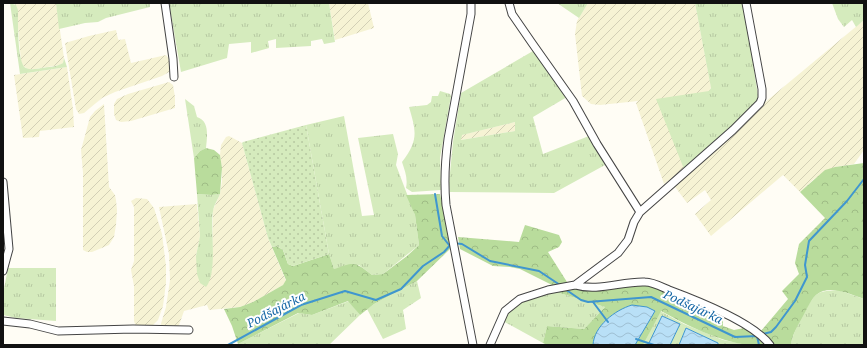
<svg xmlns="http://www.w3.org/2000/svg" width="867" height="348" viewBox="0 0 867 348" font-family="'Noto Serif',serif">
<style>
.farmland{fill:url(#farmland-furrows)}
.grass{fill:url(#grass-tufts);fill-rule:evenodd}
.forest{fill:url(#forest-crowns)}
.garden{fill:url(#garden-dots)}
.water{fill:url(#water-waves);stroke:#3f96cf}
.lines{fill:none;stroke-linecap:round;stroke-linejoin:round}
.stream{stroke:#3f96cf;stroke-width:2}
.minor-casing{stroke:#444;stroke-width:9}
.minor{stroke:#fff;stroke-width:7}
.labels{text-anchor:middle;stroke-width:4;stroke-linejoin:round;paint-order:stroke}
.water-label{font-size:12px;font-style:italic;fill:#1768a6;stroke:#fff}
</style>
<defs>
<pattern id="farmland-furrows" width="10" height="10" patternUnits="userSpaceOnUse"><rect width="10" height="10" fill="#f6f3d4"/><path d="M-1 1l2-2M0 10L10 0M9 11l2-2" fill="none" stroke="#d2cfb5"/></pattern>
<pattern id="grass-tufts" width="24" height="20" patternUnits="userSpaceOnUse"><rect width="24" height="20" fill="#d5ebbd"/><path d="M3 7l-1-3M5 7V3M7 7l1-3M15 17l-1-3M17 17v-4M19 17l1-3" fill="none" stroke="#b6c8a1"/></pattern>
<pattern id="forest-crowns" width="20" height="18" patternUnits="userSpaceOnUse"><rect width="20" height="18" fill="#b9dc9c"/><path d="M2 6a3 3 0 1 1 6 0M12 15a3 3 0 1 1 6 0" fill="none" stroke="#9ebc85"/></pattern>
<pattern id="garden-dots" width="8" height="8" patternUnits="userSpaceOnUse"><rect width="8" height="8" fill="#d5ebbd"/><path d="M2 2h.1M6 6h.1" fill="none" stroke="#b6c8a1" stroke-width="1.8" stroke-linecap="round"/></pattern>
<pattern id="water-waves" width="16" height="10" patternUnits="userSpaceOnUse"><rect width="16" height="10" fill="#b9e0f7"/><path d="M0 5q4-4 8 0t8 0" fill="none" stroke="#9ebfd3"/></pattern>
</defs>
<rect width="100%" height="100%" fill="#fffdf5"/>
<path class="farmland" d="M12 3H56L64 58 63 63 60 65 35 69H28L23 66 21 61 16 5Z
M329 3H368L374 28 335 40Z
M588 3H695L711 87 684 169 664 184 636 103 638 101 600 105 591 104 582 96 575 34 577 21Z
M864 20V150L854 164 835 167 814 179 800 192 783 175 711 236 695 214 711 200 705 190 687 203 673 184 763 104Z
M116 30 118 39 119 40 125 39 131 63 166 55 170 60 169 72 162 76 115 92 102 98 84 113 79 114 76 109 65 43 89 36Z
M67 67 73 109 74 127 40 131 39 137 23 138 14 75Z
M169 82 173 85 175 97V108L131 121 121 122 116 120 114 114V104L117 99 128 94Z
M104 104 109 187 115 195 116 200 117 210 116 225 114 237 109 245 92 252H87L83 250V173L81 150 90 117 95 111Z
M515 122V131L461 140V135Z
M229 136 242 143 268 238 286 281 283 285 253 302 240 307 209 310 207 305 184 311 178 328 160 327 166 307 170 280 169 254 159 207 197 204 200 236 196 256 212 272 213 210 220 194 222 181V168L220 155 221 145 226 137Z
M136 198 147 199 154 208 162 234 166 266V283L163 306 158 320 152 326H137L135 324 134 321V286L131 270 134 261V207L131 201Z"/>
<path class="grass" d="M10 3 16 5 18 10C18 20 17 64 26 68 30 70 37 69 41 68 48 67 57 67 63 63L64 58 67 67 20 74Z
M56 3H150V7L106 18 98 22 85 23 59 29Z
M169 3H329L335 42 324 44 322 39 311 41V46L276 48V39L268 41 269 48 251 53V42L229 44 227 58 181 72Z
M557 3H588L579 18Z
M695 3H744L758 96 757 100 750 109 684 169 656 99 709 91 711 88Z
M832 3H864V20L856 27 852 20 844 27 838 19Z
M533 51 567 97 533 117 543 154 589 136 605 165 554 193 450 192 449 183 453 142 461 93ZM515 122V131L461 140 462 135Z
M440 91 450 94 451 96 440 158 441 190 412 192 406 188C408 179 405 171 402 162 419 140 416 131 409 107L427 105 431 102 432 96H438Z
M185 99 194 106 197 117C210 121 207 137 206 148L200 151 194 158Z
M344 116 362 216 374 215 358 138 393 134 398 154 396 165 415 215 419 245 383 274 372 275 359 265 334 269 329 254 306 125Z
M197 194 211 195 220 194C218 199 214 205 213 211 210 230 218 273 206 287L200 283 197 274 196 256 200 236Z
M8 268H56V321L16 318 3 315V294Z
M417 281 421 298 403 310 406 329 383 339 367 309 374 304Z
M838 290 864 299V345H791C792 334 808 302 816 295 822 290 831 291 838 290Z
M553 291 605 307 584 329 547 326 543 343 501 320 517 302Z
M349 301 360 315 329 345H236L299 313 312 315Z
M660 311 684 324 723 340 748 345H718V343L686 328 679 345H670L680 324 662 316 648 345H643Z"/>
<path class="forest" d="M206 148 214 150 220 155 222 168 220 194 211 195 197 194 194 158 200 151Z
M864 163V299C850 294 829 284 816 295 810 301 807 309 803 316 798 325 792 335 791 345 776 345 761 347 747 345 716 340 688 326 661 311L643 345H547L543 343 547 326 584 329 605 307 553 291 552 285 520 269 510 267 493 266 460 249 458 237 519 242 525 225 559 235 562 242 559 247 548 252 567 282 576 285 647 280 723 316V326L734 330 744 328 761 331 788 299 782 291 799 274 795 263 799 244 825 218 800 192 825 170 835 167Z
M440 194 451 248 417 281 374 304 360 315 348 301 312 315 298 313 238 344 232 326 224 309 240 307 253 302 283 285 286 280 272 247 277 246 283 250 288 264 293 266 329 254 334 269C355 262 354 261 372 275L383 274 407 256 419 245 415 215 406 195Z"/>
<path class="garden" d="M306 125 329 254 293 266 288 264 283 250 277 246 272 247 268 238 242 143 243 142Z"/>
<path class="water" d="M632 305 647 307 655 311 635 345H593C594 326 615 310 632 305Z
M662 316 680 324 670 345H648Z
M686 328 718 343V345H679Z"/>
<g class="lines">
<path class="stream" d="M435 194 442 236 449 245
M565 289 581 300 588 302 651 297 735 337 757 336 759 345
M593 302 608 322
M763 334 771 332 776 327 795 301 807 277 805 265 809 241 847 201 864 179
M636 339 654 345
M228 345 301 305 345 291 376 300 401 289 423 266 444 252 452 243 462 244 490 261 539 271 560 285"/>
<defs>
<path id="minor" d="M165 3 173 59 174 77
M471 3V14L448 139C445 161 444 183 446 205L473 345
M509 3 512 14 532 43 573 101 597 144 640 212
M3 182 9 249 3 271
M575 285C598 292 622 281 645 282 653 282 662 287 669 290 696 300 753 322 770 345
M3 321 30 324 58 331 133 329 189 330
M490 345 505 311 520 299 548 290 575 285 618 253 628 240 634 222 640 212 733 130 760 103 762 98V89L746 3"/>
</defs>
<use href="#minor" class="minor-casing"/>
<use href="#minor" class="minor"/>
</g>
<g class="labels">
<g class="water-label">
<text transform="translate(693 307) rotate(25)" y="4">Podšajárka</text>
<text transform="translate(276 310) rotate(-27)" y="4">Podšajárka</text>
</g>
</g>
<rect width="867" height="348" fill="none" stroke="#111111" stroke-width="8"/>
</svg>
